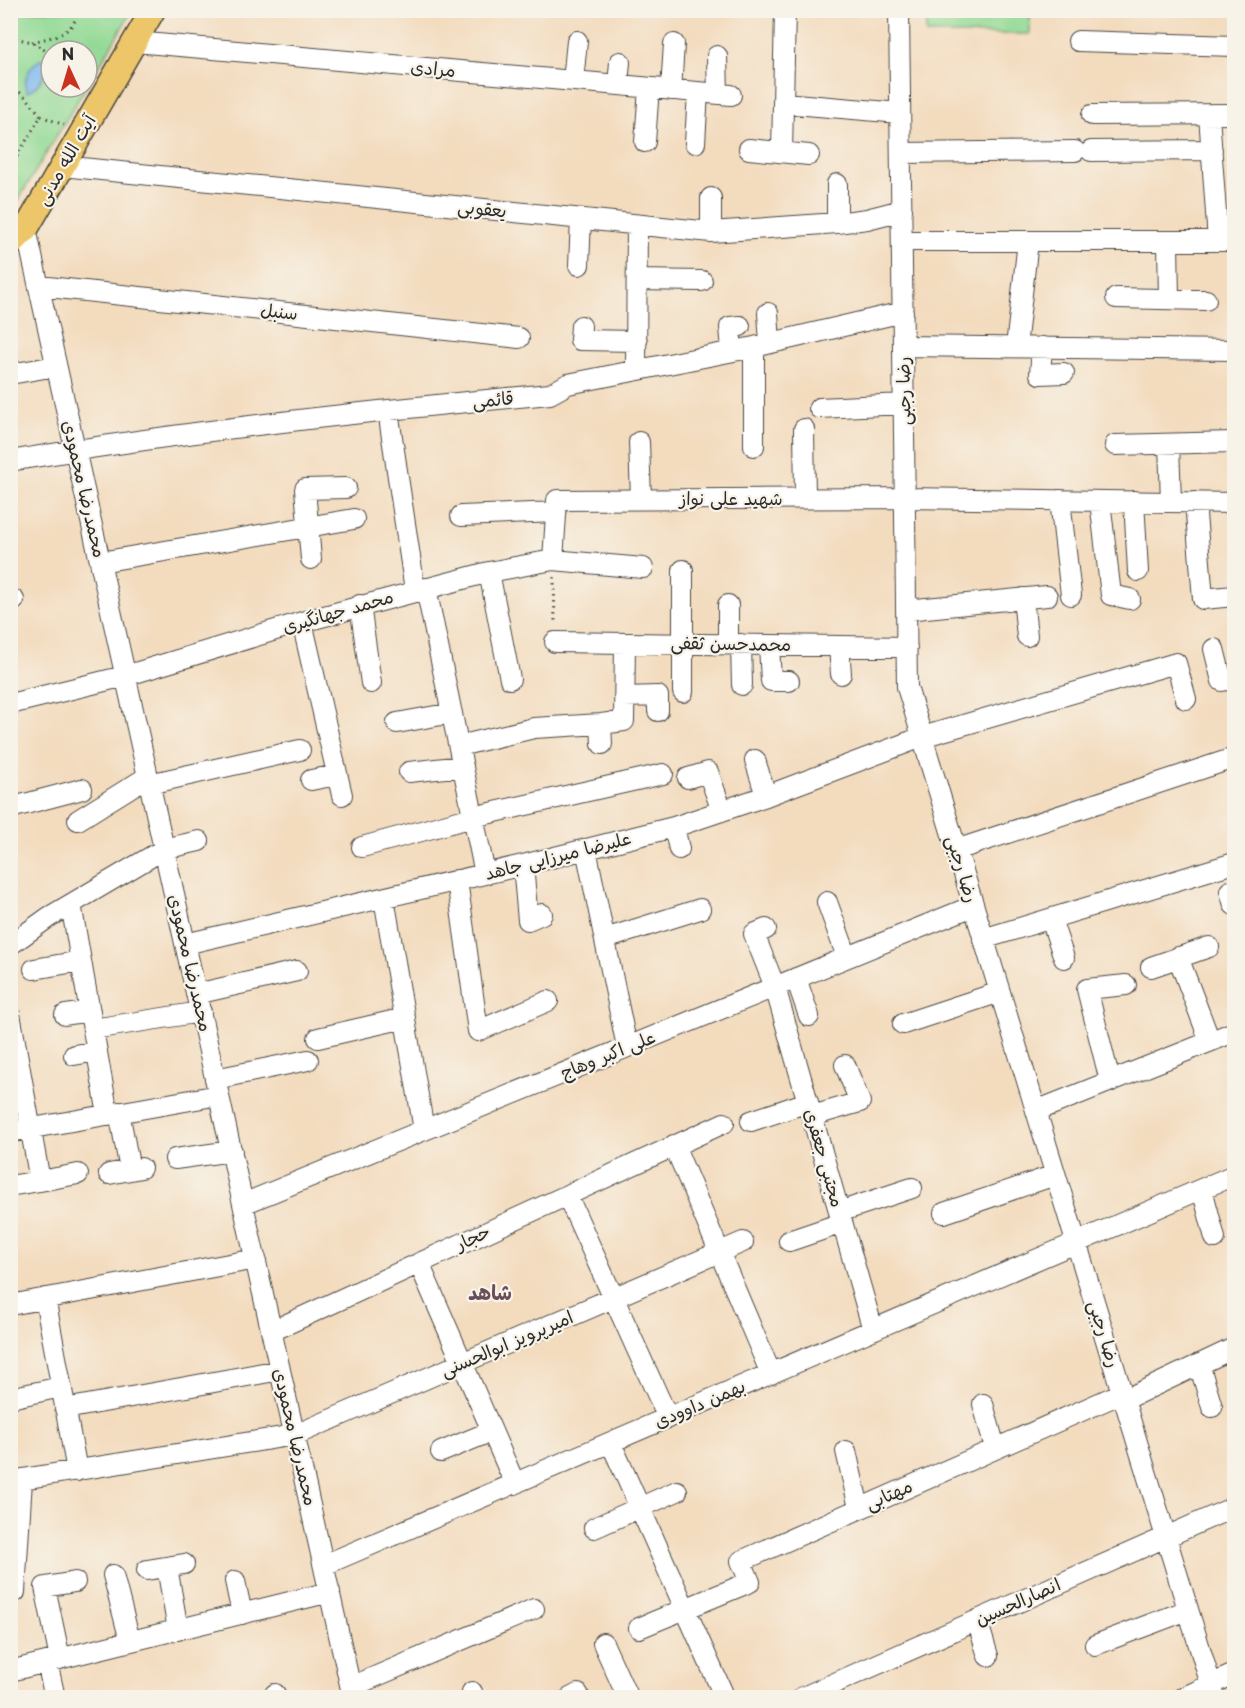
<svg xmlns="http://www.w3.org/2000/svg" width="1245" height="1708" viewBox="0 0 1245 1708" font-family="'Playpen Sans','Playpen Sans Arabic',sans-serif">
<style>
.green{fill:#92d994;stroke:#5e8260;stroke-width:1.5}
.water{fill:#7bb8ee;stroke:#53728c;stroke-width:1.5}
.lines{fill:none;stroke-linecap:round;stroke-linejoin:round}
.minor-casing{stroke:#494541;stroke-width:22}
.major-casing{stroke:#494541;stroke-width:27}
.path{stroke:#494541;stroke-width:3;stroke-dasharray:1.5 4.5;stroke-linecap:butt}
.minor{stroke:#fff;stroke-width:20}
.major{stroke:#ecc669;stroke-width:24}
.labels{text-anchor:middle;stroke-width:4.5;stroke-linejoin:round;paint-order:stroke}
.street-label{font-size:18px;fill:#2b2b2b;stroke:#f7f3e8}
.neighbourhood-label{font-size:20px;font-weight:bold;fill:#694e5a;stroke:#f7f3e8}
</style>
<rect width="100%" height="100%" fill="#f7f3e8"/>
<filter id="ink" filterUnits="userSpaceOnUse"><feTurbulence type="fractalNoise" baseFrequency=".0167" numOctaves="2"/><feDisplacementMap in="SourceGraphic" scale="12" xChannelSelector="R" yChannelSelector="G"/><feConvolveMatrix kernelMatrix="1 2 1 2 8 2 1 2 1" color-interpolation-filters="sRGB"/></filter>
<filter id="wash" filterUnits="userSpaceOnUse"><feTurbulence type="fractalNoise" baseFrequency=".008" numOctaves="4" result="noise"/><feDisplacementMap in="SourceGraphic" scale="24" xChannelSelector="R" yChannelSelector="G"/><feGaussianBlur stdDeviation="1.35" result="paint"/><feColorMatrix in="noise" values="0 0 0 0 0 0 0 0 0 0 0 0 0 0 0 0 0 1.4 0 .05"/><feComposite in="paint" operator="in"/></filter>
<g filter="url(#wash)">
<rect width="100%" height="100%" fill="#f3dbbe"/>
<path class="green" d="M10 11H132L87 86V51H51V87H86L11 212Z
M926 11H1030V34H926Z"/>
<path class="water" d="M43 59 47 65C44 76 39 88 27 92 22 79 30 63 43 59Z"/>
</g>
<g filter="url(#ink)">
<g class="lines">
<defs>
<path id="minor" d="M899 10 907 687 1215 1698
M1078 41 1234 46
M135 42 731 95
M717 56 718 94
M573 81 577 41
M618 85 620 62
M671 90 674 44
M783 103 900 113
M1092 115 1234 114
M1209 115 1218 241
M645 142 649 88
M695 143 698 92
M749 149 809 155
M1091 151 1212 150
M782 152 785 10
M901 153 1075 151
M62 166 711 232 837 223 867 219 902 210
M711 198V232
M837 223V184
M10 227 26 229 353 1698
M902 241H1234
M1168 242 1169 299
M579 265 581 219
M637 280 702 281
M39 286 519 338
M1116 298 1206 300
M768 313 770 343
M581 326 580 340 637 341
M903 346 1234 350
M1016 347 1028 241
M1042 347 1040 374 1064 373
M732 351 730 327 740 326
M636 369 637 225
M10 374 56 366
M819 408 904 404
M390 424 415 590
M804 429 805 498
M639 442 641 499
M1169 444 1171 502
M1115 445 1233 442
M754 446V347
M10 461C190 430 370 411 550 394L568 384 754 347 903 312
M1060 500 1071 595
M1100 501 1111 595 1130 599
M1134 501 1138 571
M1195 502 1203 599 1234 596
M461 516 556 512
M311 559 305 489 346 488
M553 560 557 500 905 498 1234 503
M100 562 354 519
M683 570V692
M489 572 510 679
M426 588 485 874
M1023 598 1027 636
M10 601 14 600
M360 605 371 683
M728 605V644
M906 610 1047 596
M302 622 342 795
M555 642 907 647
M741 644 742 685
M769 645 771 681H789
M839 646 841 674
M1214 649 1222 681 1234 679
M624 697 658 696V711
M10 704 125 676 302 622 489 572 553 560 643 568
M397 723 452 713
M601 724 602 744
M459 746 534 728 601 724 624 721 625 643
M755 760 766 796
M409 772 463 766
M688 778 708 772 722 811
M311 780 337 775
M149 784 300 750
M10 808 82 789
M78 820 147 777
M674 827 679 849
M362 847 473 817 663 774
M586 849 627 1047
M956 850 1234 758
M523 865 528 920 542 914
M457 880 478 1031 548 1001
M1230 891 1234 905
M384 898 424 1130
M827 902 847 957
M71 904 108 1115
M1051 919 1064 958
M766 929 754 934 775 987 873 1330
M605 939 700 909
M983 939 1234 863
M185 944 523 865 674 827 766 796 922 737 1176 663 1186 699
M10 945 49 917 164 849 199 841
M1178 957 1210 1041
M1151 967 1209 947
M34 969 81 961
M796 978 809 1016
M196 994 297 971
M10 1014 40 1181 15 1185
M65 1015 90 1011
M903 1024 1000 992
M93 1029 201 1012
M318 1038 405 1018
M74 1055 97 1051
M215 1079 308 1060
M1110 1081 1087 989 1126 985
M1036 1111 1234 1032
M119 1112 130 1170
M812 1116 860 1102 845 1065
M751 1121 808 1102
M10 1132 219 1095
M674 1145 771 1374
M175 1159 232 1151
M109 1174 141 1168
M40 1181 78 1174
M1202 1189 1215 1238
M567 1195 668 1418
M243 1204 973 906
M839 1212 912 1188
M944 1213 1055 1175
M789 1241 842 1223
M419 1263 515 1484
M45 1298 77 1471
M10 1305 256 1259
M272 1331 724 1123
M1199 1364 1212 1407
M10 1398 61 1387
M1124 1400 1234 1348
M983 1404 995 1448
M65 1409 280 1370
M611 1443 725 1698
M846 1451 859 1508
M441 1452 492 1431
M10 1481 295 1435 743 1242
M594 1528 677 1491
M324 1565 1234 1175
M167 1567 178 1630
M147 1570 184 1564
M113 1575 130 1641
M235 1581 242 1614
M15 1592 22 1480
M977 1620 988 1656
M639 1628 750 1582 741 1561 1122 1393
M603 1643 628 1698
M1095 1645 1188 1610
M60 1659 45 1587 75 1582
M47 1662 55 1698
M10 1671 330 1592
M351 1687 534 1609
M472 1692 474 1698
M275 1694 276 1698
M570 1698 578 1694
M801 1698 1234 1507
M1182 1698 1234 1674"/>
<path id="major" d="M10 245 26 229 153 10"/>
</defs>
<use href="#minor" class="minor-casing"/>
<use href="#major" class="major-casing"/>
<path class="path" d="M10 37 32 42 51 54
M32 42C55 36 72 36 79 10
M10 85 27 98 41 116 10 168
M41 116 64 125
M10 118 15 109V89
M554 577 555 625
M10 905 17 918"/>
<use href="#minor" class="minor"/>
<use href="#major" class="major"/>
</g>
</g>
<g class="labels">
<g class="street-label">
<text transform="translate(433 69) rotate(5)" y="6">مرادی</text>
<text transform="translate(66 160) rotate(-60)" y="6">آیت الله مدنی</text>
<text transform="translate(482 209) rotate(6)" y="6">یعقوبی</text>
<text transform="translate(279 312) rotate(6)" y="6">سنبل</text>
<text transform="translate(904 391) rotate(-91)" y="6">رضا رجبی</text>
<text transform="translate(493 400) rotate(-5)" y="6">قائمی</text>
<text transform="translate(84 489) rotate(77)" y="6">محمدرضا محمودی</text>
<text x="731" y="505">شهید علی نواز</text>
<text transform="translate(338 612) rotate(-16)" y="6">محمد جهانگیری</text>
<text transform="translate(731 644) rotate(1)" y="6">محمدحسن ثقفی</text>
<text transform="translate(558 856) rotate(-14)" y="6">علیرضا میرزایی جاهد</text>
<text transform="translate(962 869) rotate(73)" y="6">رضا رجبی</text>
<text transform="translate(190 963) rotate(77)" y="6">محمدرضا محمودی</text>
<text transform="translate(608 1055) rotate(-22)" y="6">علی اکبر وهاج</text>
<text transform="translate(824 1158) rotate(74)" y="6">مجتبی جعفری</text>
<text transform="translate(473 1238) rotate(-25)" y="6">حجار</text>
<text transform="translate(1104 1334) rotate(73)" y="6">رضا رجبی</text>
<text transform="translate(507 1344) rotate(-23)" y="6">امیرپرویز ابوالحسنی</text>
<text transform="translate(700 1404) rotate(-23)" y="6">بهمن داوودی</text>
<text transform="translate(295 1437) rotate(77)" y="6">محمدرضا محمودی</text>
<text transform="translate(889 1495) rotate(-24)" y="6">مهتابی</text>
<text transform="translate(1018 1602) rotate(-24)" y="6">انصارالحسین</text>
</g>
<g class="neighbourhood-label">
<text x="490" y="1300">شاهد</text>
</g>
</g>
<rect width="1245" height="1708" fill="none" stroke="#f7f3e8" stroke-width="36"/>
<g transform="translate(69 69) rotate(356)"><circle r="28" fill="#f7f3e8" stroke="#a5a39c" stroke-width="1.5"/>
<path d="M0-4.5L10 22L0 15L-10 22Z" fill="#c8321e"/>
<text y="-9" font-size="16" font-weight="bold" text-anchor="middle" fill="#2b2b2b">N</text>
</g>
</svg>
